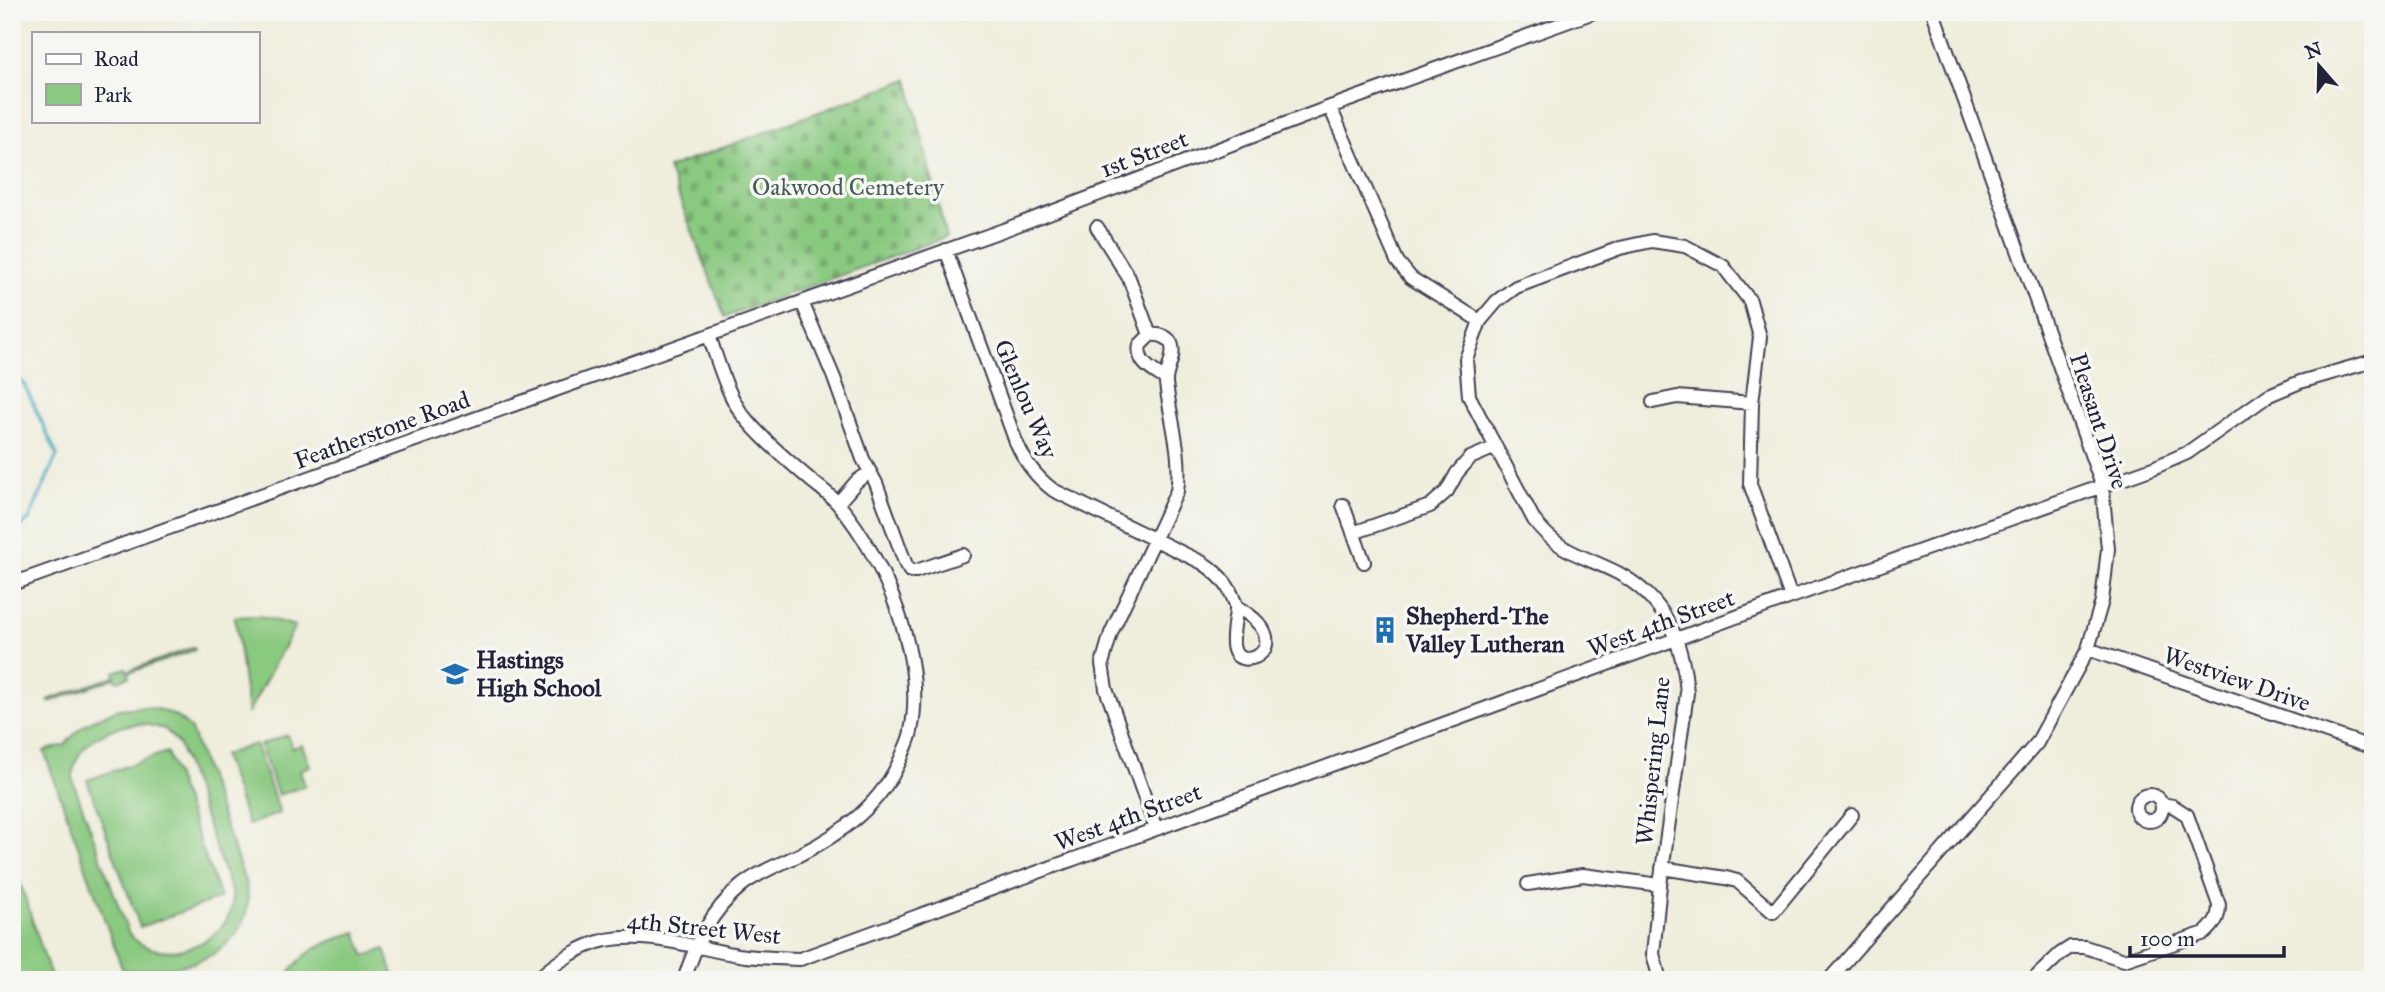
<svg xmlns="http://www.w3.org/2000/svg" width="2385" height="992" viewBox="0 0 2385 992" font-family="'IM FELL Great Primer',serif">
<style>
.cemetery{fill:url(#cemetery-stones);stroke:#56765e;stroke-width:2}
.park{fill:#8ac980;stroke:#56765e;stroke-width:2;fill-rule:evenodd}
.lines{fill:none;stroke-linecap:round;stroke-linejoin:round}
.stream{stroke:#3fa9bf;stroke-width:3.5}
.minor-casing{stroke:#414053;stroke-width:16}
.minor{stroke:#fff;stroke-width:12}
.labels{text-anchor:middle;stroke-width:7;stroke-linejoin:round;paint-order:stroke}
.street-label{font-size:24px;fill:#22223b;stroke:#f6f6f2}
.park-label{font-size:24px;fill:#465c53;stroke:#f6f6f2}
.poi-label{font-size:24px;font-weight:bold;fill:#22223b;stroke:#f6f6f2;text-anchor:start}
</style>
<defs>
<pattern id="cemetery-stones" width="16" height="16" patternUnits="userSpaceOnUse" patternTransform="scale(1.75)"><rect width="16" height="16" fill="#8ac980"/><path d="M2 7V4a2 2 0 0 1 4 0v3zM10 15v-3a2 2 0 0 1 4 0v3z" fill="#77ac70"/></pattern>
</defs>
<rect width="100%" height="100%" fill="#f6f6f2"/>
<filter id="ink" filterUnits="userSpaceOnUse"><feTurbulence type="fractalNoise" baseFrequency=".0143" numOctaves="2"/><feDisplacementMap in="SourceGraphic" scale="14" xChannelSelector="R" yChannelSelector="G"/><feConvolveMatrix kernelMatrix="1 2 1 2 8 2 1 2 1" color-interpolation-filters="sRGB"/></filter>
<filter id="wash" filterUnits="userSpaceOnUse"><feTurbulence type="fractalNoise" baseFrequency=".00686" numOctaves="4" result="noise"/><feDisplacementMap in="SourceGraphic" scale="28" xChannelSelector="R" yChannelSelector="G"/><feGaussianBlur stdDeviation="1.57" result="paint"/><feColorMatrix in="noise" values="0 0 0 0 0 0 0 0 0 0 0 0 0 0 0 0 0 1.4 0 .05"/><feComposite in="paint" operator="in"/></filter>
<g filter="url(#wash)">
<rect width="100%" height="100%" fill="#efeddb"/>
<path class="cemetery" d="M908 79 946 237 725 317 668 168Z"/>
<path class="park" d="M259 616 295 626 248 713 235 617Z
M194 647 195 650 128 673 129 677 117 681 115 678 49 702 48 700 115 676 114 672 126 668 128 671Z
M141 707C161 708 178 714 191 730L246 884C256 923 225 954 189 964 168 969 145 969 123 971L44 751 65 745 79 729 96 718 119 709ZM144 724 165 729 179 745 232 894C238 943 156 972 128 932L73 781C71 743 111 724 144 724Z
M287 735 292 748 302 745 310 766 300 770 305 786 278 795 260 745Z
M255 744 280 813 248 825 223 755Z
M167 752 220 898 140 927 87 780Z
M12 861H13L52 980H12Z
M356 932 365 956 385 949 395 980H285C303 949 324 943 356 932Z"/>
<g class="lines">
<path class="stream" d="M12 372 24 384 57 455 29 520 12 533"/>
</g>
</g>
<g filter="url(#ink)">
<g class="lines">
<defs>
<path id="minor" d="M1330 107 1397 261 1411 278 1480 321
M1097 227 1129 278 1150 335
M946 250 1016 442C1025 462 1035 476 1053 490L1203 563C1215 571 1226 581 1232 595 1233 598 1235 602 1236 605 1238 617 1220 665 1252 658 1258 657 1262 653 1265 648 1272 630 1250 614 1236 607
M802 302 834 378 863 459 876 483 906 565 910 571H916L963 555
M1653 402 1677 397 1752 403
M838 503 857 481 870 472
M1343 505 1364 562
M1353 533 1430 506 1447 491 1457 473 1470 458 1496 447
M12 584 1009 228 1330 107 1594 12
M2088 649 2373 748
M2136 808a13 13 0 1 1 26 0a13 13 0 1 1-26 0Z
M1156 829 1106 689 1102 664 1111 633 1177 491C1183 455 1170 419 1166 383 1165 371 1175 359 1172 346 1169 336 1160 334 1150 335L1140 345C1136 363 1152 370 1166 379
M1662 868 1726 878 1737 881 1773 912 1852 815
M1528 884 1583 875 1660 885
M536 980C557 962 579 946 606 940 653 931 700 950 746 956 764 958 782 958 800 959L1791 597 2153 468 2187 453 2269 395 2300 382 2373 361
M684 980C696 943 711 911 741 886 757 873 778 865 797 856 843 833 882 804 902 756 905 748 910 739 911 731 926 659 885 559 839 505 830 494 817 486 807 477 784 457 761 438 742 414 726 392 718 361 709 336
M1660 980 1653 954 1660 885 1687 693C1683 642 1666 599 1618 573 1583 555 1560 554 1534 520L1469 396 1466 359 1480 321 1497 301 1516 287 1620 248 1652 241 1685 246 1723 266 1750 301 1760 337 1752 403 1750 484 1791 597
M1829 980 2037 743 2088 649 2102 601 2108 549 2102 485 1933 12
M2033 980 2060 954 2071 947H2085L2124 960 2205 933C2214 925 2219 918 2219 905L2187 815 2173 806 2162 804"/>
</defs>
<use href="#minor" class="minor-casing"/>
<use href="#minor" class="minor"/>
</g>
</g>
<defs>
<symbol id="building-bare" viewBox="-9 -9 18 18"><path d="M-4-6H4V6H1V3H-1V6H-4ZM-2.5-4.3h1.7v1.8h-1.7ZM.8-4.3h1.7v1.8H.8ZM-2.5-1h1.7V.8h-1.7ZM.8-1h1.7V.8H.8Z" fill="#1f6fb2" stroke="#f6f6f2" stroke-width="2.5" paint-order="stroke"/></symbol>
<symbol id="school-bare" viewBox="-9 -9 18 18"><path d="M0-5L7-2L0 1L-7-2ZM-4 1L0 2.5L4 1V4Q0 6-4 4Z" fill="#1f6fb2" stroke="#f6f6f2" stroke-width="2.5" paint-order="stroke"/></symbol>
</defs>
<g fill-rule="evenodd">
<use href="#building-bare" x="1366" y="611" width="38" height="38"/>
<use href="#school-bare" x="436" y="655" width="38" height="38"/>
</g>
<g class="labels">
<g class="street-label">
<text transform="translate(1144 154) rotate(-21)" y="8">1st Street</text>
<text transform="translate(1026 399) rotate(67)" y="8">Glenlou Way</text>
<text transform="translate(2099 421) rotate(72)" y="8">Pleasant Drive</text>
<text transform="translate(382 430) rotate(-20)" y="8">Featherstone Road</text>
<text transform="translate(1661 623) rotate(-20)" y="8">West 4th Street</text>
<text transform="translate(2237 679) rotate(19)" y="8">Westview Drive</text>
<text transform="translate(1653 761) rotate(-84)" y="8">Whispering Lane</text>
<text transform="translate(1128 817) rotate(-20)" y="8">West 4th Street</text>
<text transform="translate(704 928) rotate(6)" y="8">4th Street West</text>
</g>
<g class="park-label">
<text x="848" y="195">Oakwood Cemetery</text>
</g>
<g class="poi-label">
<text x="1406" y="624">Shepherd-The<tspan x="1406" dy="28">Valley Lutheran</tspan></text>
<text x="476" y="668">Hastings<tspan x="476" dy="28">High School</tspan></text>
</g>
</g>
<rect width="2385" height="992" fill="none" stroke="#f6f6f2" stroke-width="42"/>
<rect x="32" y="32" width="228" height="91" fill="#f6f6f2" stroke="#a1a1a9" stroke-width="2"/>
<rect x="46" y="54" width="35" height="10" fill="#ffffff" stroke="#a1a1a9" stroke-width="2"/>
<text x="94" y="66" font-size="21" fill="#22223b">Road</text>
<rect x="46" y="84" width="35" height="21" fill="#8ac980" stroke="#a1a1a9" stroke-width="2"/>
<text x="94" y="102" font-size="21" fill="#22223b">Park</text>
<g transform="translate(2319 66) rotate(340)" stroke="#f6f6f2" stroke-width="5" paint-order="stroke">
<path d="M0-5L12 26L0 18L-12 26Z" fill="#22223b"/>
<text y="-10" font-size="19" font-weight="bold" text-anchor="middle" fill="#22223b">N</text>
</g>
<path d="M2130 946v10h154v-10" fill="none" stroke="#22223b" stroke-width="3.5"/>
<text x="2140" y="946" font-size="21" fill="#22223b" stroke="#f6f6f2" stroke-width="5" paint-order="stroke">100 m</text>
</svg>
